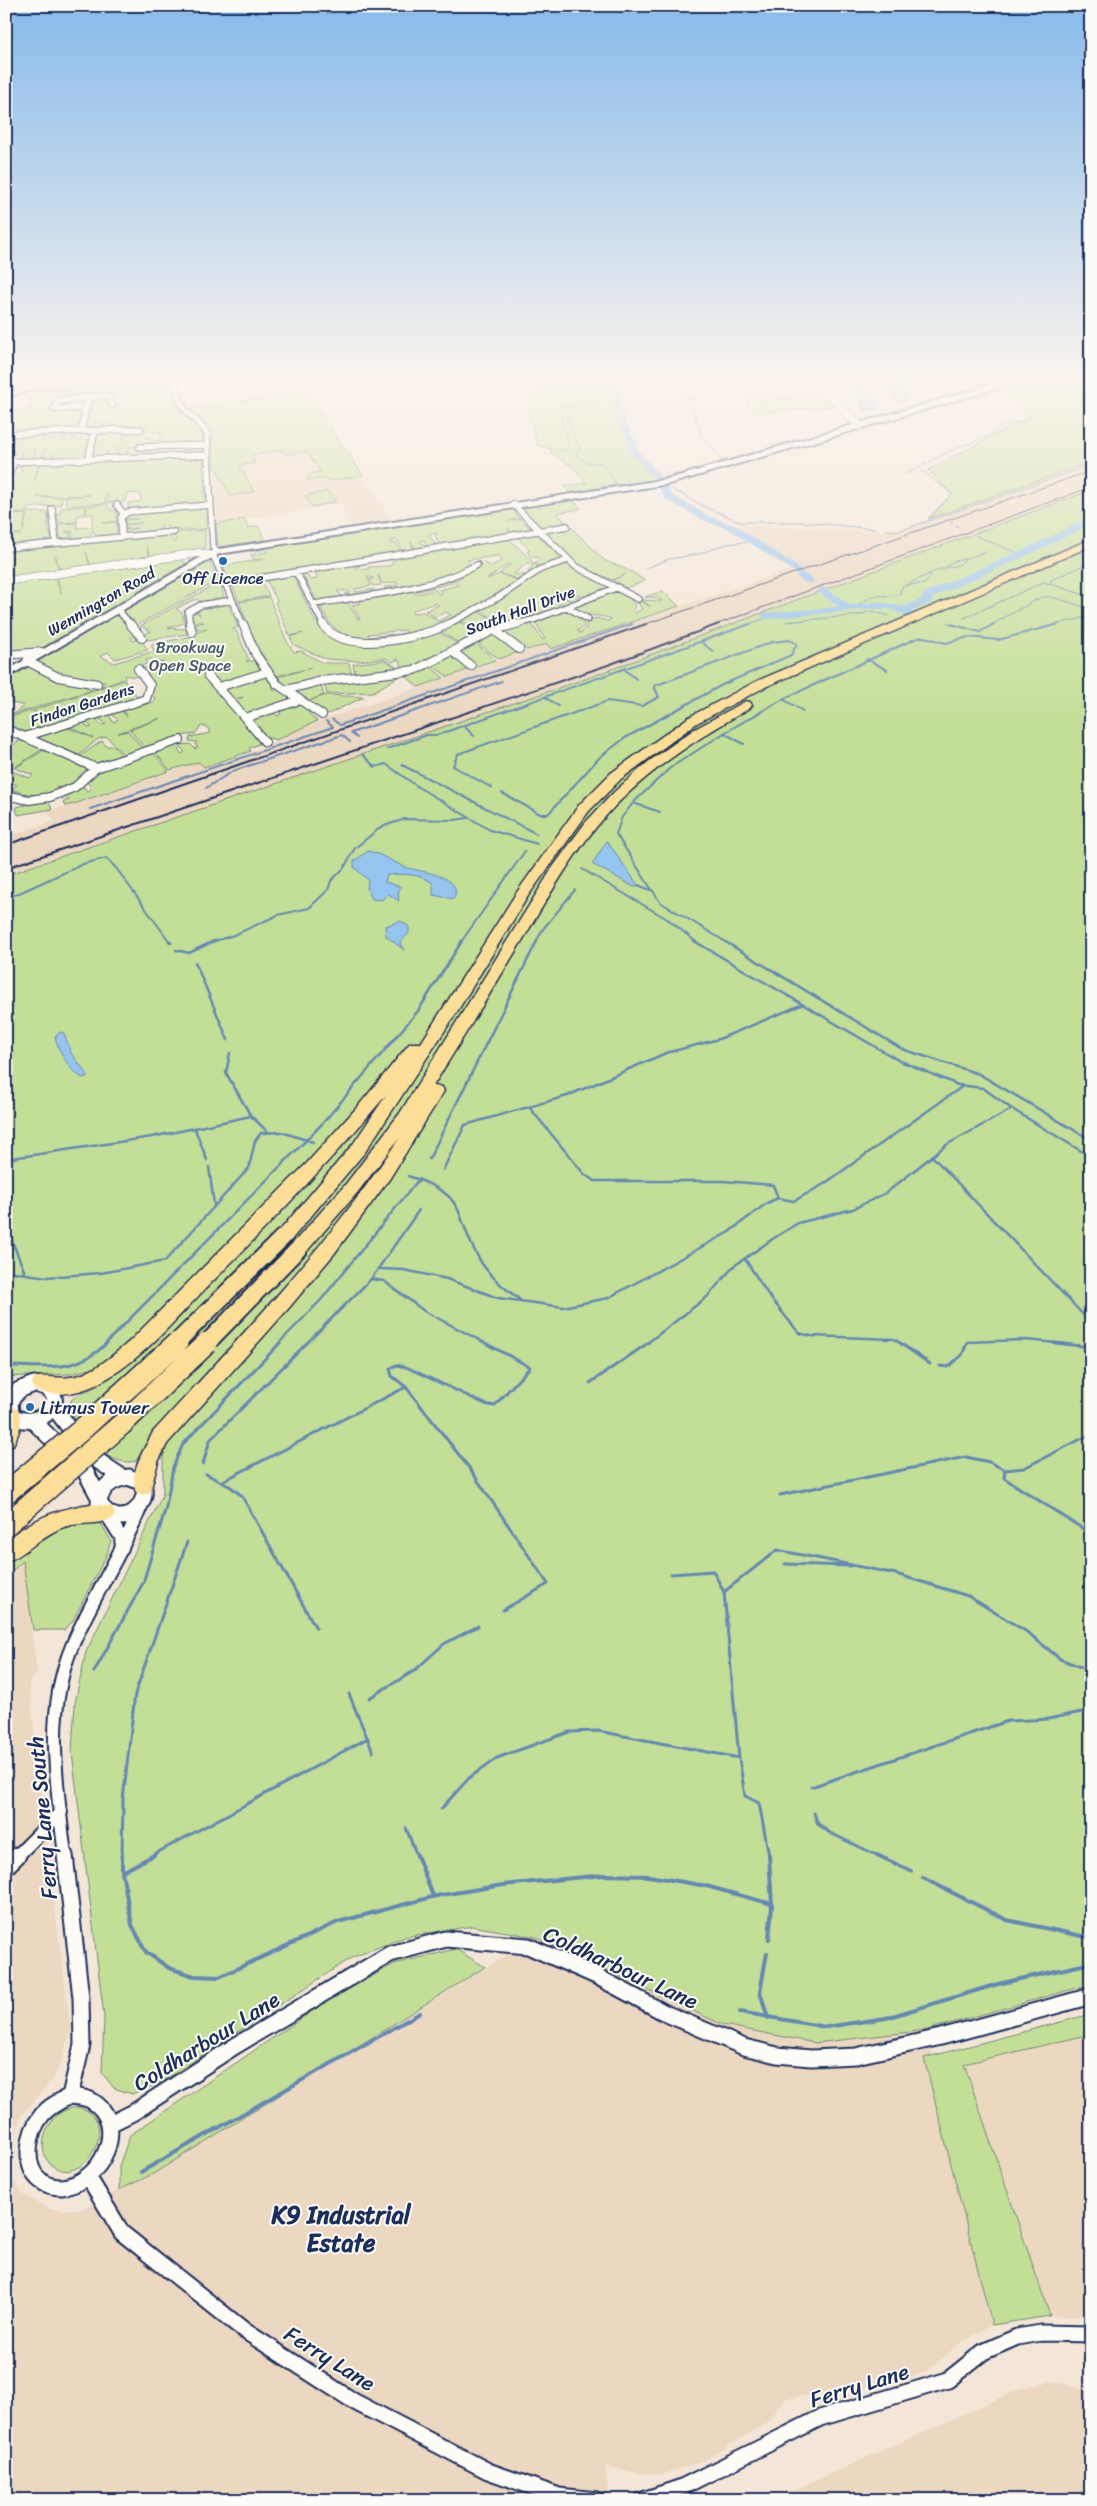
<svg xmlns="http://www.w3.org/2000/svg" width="1097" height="2506" viewBox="0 0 1097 2506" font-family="Sriracha,sans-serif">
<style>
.built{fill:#ecd7c0}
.green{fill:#c3df96;stroke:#6f877a}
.water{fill:#95c4f0;stroke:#6488b6}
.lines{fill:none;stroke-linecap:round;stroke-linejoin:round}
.stream-far4{stroke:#6488b6;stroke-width:1}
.stream-far3{stroke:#6488b6;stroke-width:2}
.stream-far2{stroke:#6488b6;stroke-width:2.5}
.stream-far1{stroke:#6488b6;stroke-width:3}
.stream{stroke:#6488b6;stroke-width:4}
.river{fill:#95c4f0;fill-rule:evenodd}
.minor-far3-casing{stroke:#1b2f5e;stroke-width:8}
.minor-far2-casing{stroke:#1b2f5e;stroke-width:10}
.minor-far1-casing{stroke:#1b2f5e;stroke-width:16}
.minor-casing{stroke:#1b2f5e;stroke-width:19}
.tertiary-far1-casing{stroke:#1b2f5e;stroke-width:9}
.tertiary-casing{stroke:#1b2f5e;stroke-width:19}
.secondary-casing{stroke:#1b2f5e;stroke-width:4}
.primary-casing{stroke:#1b2f5e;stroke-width:4}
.trunk-casing{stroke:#1b2f5e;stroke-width:3}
.minor-far3{stroke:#fdfcf7;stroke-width:5.5}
.minor-far2{stroke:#fdfcf7;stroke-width:8}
.minor-far1{stroke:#fdfcf7;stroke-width:12}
.minor{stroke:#fdfcf7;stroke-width:15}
.tertiary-far1{stroke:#fdfcf7;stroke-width:8}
.tertiary{stroke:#fdfcf7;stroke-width:15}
.secondary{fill:#fdfcf7;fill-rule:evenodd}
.primary{fill:#fdde96;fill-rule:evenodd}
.trunk{fill:#fdde96;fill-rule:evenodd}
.rail-far1{stroke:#1b2f5e;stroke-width:1}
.rail{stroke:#1b2f5e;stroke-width:2}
.trunk-bridge-far1-casing{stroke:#1b2f5e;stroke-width:20;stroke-linecap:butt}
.trunk-bridge-casing{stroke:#1b2f5e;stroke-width:24;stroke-linecap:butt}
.trunk-bridge-far1{stroke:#fdde96;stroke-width:16}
.trunk-bridge{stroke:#fdde96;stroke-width:21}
.poi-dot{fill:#1f6fb2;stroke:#fdfcf7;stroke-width:2}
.labels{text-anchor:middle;stroke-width:4;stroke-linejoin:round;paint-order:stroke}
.far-poi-label{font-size:16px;fill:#1b2f5e;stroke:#fdfcf7}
.far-street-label{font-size:16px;fill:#1b2f5e;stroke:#fdfcf7}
.far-park-label{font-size:16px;fill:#455b6c;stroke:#fdfcf7}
.poi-label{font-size:19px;fill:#1b2f5e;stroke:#fdfcf7;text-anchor:start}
.near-street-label{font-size:22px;fill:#1b2f5e;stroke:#fdfcf7}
.near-neighbourhood-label{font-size:24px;font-weight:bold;fill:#1b2f5e;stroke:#fdfcf7}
</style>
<rect width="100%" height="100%" fill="#f3e6d7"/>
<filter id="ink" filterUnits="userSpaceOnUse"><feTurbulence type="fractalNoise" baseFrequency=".02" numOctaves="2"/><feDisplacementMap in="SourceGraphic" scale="10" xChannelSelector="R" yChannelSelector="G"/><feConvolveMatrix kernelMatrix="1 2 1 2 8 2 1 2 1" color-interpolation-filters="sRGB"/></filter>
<g filter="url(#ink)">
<path class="built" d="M765 376H814L828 393 746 403 731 384Z
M305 392 394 523 353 529 343 511V506L335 503 321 505 322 507 216 524 212 432 207 423 194 415 190 408Z
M1091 462V490L588 678 327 768 8 873 10 876 6 879V837L55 821 46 810 74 805 199 762 242 756 317 722 547 644 551 649 793 569 733 528 743 525 893 532Z
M23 1560 37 1674 29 1682 52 1887 71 2031 55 2077 21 2116 7 2171 24 2195 50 2209 79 2210 153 2174 536 1937 723 2025 815 2043 927 2030 992 2325 960 2343 929 2370 898 2382 784 2399 768 2422 703 2461 661 2475 641 2474 605 2466 610 2500H6V1576Z
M1091 2034V2311L1079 2316H1050L964 2064Z
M1053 2381 1091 2391V2500H772L1022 2388Z"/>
<path class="green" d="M91 376H165C176 388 171 398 178 407 188 421 204 424 203 444L128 447 136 448 203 446V453L172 455V449L171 455 149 456 150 451 147 450 148 456H139L140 450 137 451V456L128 457 130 452 127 449 126 457H117L120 448 117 447 115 457 106 458 108 451 105 453V458L93 457 99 432 125 431 124 438 126 431 142 432 153 441 161 440 160 432 143 430 147 426 111 429 114 424 111 423 110 429H101L103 421 100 429H85L86 421 91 420H87L93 398 106 399 108 406 124 405 125 397 112 398V394L89 396V391L86 390 87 396 53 400 50 409 42 410H63L62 413 67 410 83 411 77 429 6 432V416L10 415H6V411L31 410 28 408 32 402 23 394 44 389 136 384 135 380 61 384Z
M539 376H603L611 380 621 421 633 443 631 449 661 479 570 493 564 486 587 483 572 466 551 453 552 449 536 445 537 441 527 411Z
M1040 376H1091V462L928 519 952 494 928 470 1029 417 1000 386 1010 382 1014 378 1036 381Z
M305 392 363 475 330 481 329 479 307 480 311 474 320 472 307 451 287 455 284 450 251 456 255 463 240 466 254 492 230 496 214 464 212 432 207 423 194 415 190 408Z
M813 395 819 402 834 400 837 406 755 413 746 403Z
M54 433 51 439H55V433H64L62 439 64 438 65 433H74L73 440 75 439 76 433H91L86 457 53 459 55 453 52 459H42L46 450H43L41 459 32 460 36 450H33L31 460H22L24 455 21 452 20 460 11 461 15 451H12L10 461H6V436L19 437 20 435 44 434 42 439H44L45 434Z
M203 458 205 503 128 510V503L141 501 140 493 126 494 125 502 108 503V495L105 494 106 503 67 506 65 497 90 495 36 497H62L61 505 28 508 25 513 10 514 6 509V476L20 474 22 466 15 469 18 465 39 463 34 481 40 463Z
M1091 490V1984L927 2030 815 2043 723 2025 536 1937 472 1926 405 1937 351 1958 160 2083 132 2094 114 2088 102 2073 104 2017 72 1752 75 1703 86 1652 163 1494V1457L167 1446 149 1438 136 1461C108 1469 68 1428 71 1400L81 1393 98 1386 90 1369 70 1374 6 1377V884L12 881V873L588 678Z
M328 491 336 502 312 507 305 496Z
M571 497 581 509 557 513 567 524 541 529 520 507 535 504 540 508 536 504Z
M107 504 109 509 117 511V521L103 523 117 522 116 535 96 538 94 531H92L90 538 72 540V531L65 532H70V540L60 538 59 524 77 523V528L92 527 93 514 86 515 87 506Z
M86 506 85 515H78L77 522 58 523 57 514 60 513 61 508Z
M205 508 207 529 167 531V526L161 525 162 532 125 534V530L138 528 125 529V525L142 523 125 524V520L138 519H125L127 515Z
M511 508 520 519 508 521 521 519 532 530 512 533 507 528 511 534 440 546 435 535 437 533 428 535 438 546 428 548 424 540 420 541 427 548 416 550 411 542 414 550 402 552 397 540 390 541V543H395L401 552 230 581 222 566 265 559 254 560 251 555 267 552 266 549 250 552 249 549Z
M27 512H48V527L52 539 46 542 6 546V536L22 534 6 535 9 515 26 514 23 531Z
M245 519 248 528 258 526 265 540 218 547 216 524Z
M571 527 604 560 632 572 645 581 626 588 613 580 626 574 612 580 580 566 545 533Z
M205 530V549L151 557 146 545 150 557 91 566 86 552 90 566 60 570 55 555 59 570 12 577 8 559 11 578 6 577V549L162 535 170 536 173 542 176 541 173 533Z
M536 534 562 558V559L539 567 535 562 540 560 537 557 531 558 527 551 530 550 517 537Z
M509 539 538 567 530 572 527 571 534 565 527 563 514 574 525 575 519 580 500 573 510 565 508 564 487 579 499 574 517 580 488 600 444 622 440 620 451 615 446 612 435 617 425 611 439 605 436 603 413 610 412 613 423 612 442 623 423 632 395 637 394 635 406 633 405 630 368 634 369 637 392 634 393 637C358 640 335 643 320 605L346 600 358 619H360L352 605 361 603 359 600 350 602 349 600 433 585 434 588 413 592 415 594 436 590 438 594 442 593 439 590 458 585 456 582 436 587 434 585 458 579 484 563 491 566 502 561 498 556 467 560 472 566 426 582 386 589 384 587 397 585 396 582 383 584 378 575 381 585 373 586 369 579H373L372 577H367L371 586 355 589 356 592 373 589 374 591 347 596 345 594 350 593 348 591H337L343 597 317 601 302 574 306 573 310 580 317 579 315 571 359 564 360 566 355 567 356 569H369L368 567 389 566 393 563 392 560 385 559Z
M179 558 187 564 46 647 6 652V586L10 584 55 577 61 594 57 577Z
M208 560 219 580 135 626 122 610Z
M565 563 610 587 582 598 572 590 570 592 581 599 573 602 561 595 572 602 564 605 554 598 551 600 563 606 485 631 460 621 478 612 500 622 480 611 542 572Z
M293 575C301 591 311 617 322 630 341 652 414 640 438 632L458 644 411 669H404L398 659 392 662 386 658 358 661 326 659 294 645 290 637 303 633 290 636 275 602 277 601 266 579Z
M261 580 269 596 239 601 232 585Z
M220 582 224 598 194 606 200 601 195 599 176 609 182 613 185 623 168 628 186 629 187 634 148 640 142 636 151 631 140 626Z
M618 590 633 599 631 600 636 607 634 608 635 613 642 609 637 602 641 601 651 607 642 600 662 601 658 598 645 597 663 591 679 606 551 649 547 644 527 650 501 631 531 623 543 640 545 639 535 621 567 611 582 618 581 620 584 622V627L577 631 581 633 587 627 586 622 596 618 608 621 611 619C602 614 583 618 575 607Z
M269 597 287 642 294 652 301 651 323 663H349L352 675 287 687 278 677 311 668 276 676 257 647 239 602Z
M228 603 238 627 233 629 237 632 249 660 246 661H254L261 670 222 683 215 679 210 671 203 673 260 741 259 744 249 748 251 751 204 767 199 762 170 770 154 751 176 746 182 754 185 752 178 745 190 744 195 749 198 747 195 745 197 742 189 741 190 737 211 733 207 727 201 726 195 734 180 736 145 748 130 730 161 718 118 733 128 731 143 749 124 755 107 737 98 739 79 755 34 736 66 727 93 738 68 726 83 721 88 728 92 727 85 721 95 717 101 725 106 724 97 717 108 713 113 722 118 720 110 713 120 709 127 717 122 709C133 705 144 707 155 701L156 699 150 693 153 683 142 669 164 662 157 663 152 659 146 660 147 664 134 668 139 674C133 680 130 674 124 676L125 679 101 687 105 682 64 677 37 663 38 659 118 613 134 632 136 636 131 638 133 641 140 639 148 650 115 659 108 652 100 656 114 663 155 651 150 645 197 635 196 633 207 629H197L195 625 204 622H194L190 614 196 610 200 616 198 609 201 607Z
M459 622 480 633 460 644 440 631Z
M494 634 519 652 499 659 479 644V641Z
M475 643 494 659 495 660 477 666 458 653Z
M451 655 464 664 463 667 467 670 448 677 432 665Z
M385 660 401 670 355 674 353 664Z
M27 666 53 677 51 678 54 680 88 686 87 688 92 690 12 715 24 706 6 701V678Z
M430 666 444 678 418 687 407 677Z
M401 675 373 692 327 694 324 683Z
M264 676 276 687 271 689 273 691 278 689 290 698V700L248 714 235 701 243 697 233 699 224 689Z
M124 680 138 697 28 733 6 724V722L14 716 33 710 38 717 34 710Z
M320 684 324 695 311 700 327 695 364 697 328 714 292 691Z
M294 704H301L310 711 308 713 317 721 276 740 266 737 252 720 273 712 277 716 281 714 278 710 296 706Z
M21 740 43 749 13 768 6 764V749Z
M102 741 106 746H114L122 756 98 764 80 756Z
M44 750 88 770 74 784 66 788 55 787 62 790C44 797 27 796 12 789L17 785 6 780V769L30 778 33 775 15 768Z
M152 752 169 771 74 804 65 806 63 802 69 800 67 798 62 799 60 797 84 787 87 791 90 790 91 787 86 781 98 771Z
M48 800 52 809 18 815 16 807Z
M88 1520 102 1525 111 1541 107 1554 72 1622 64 1630H33L23 1561 6 1576V1564C31 1543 54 1523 88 1520Z
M456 1949 485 1967 153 2174 119 2190V2166L130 2135 324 2003 394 1964Z
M1091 2014V2034L964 2064 1050 2316 992 2325 924 2058Z
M77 2107C123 2116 87 2187 54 2167 35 2155 44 2125 59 2114 64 2110 70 2108 77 2107Z"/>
<path class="water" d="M905 376 916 379C909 386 903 391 905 401H898L884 383Z
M864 385 871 390 880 409 862 411V404L850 386Z
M607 841 638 885 634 887 592 864Z
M368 851C382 854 394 863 408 868 421 872 464 875 454 899L433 895V884C422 873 403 874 387 875L385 882 401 887 398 893 399 901 388 894 382 900 372 899 367 889 368 880 354 867V861Z
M401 921 409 927V933L400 943 404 950 386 936 385 926Z
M60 1032 64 1033 71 1053 88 1076 83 1078C69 1071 59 1052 55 1037Z"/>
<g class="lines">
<path class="stream-far4" d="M626 401 698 398
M568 405 569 409 566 415 580 450 575 455 586 462 603 464 617 485 659 479 724 462 702 437 689 398
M538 411 568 405 616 403
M556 450H566L569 445 561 417 563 408
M918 468 952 494 928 520
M905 474 957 448 991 435 1000 427 1032 418
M590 489 617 485
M672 489 705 507 741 522H804L875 529
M950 522 959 527
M885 530 899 531 1091 465
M976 536 1020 554
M946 567 954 561 965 559
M646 568 669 559 699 554 726 544 753 541
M1051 583V580L1091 562
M906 585 925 584 931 577 929 574
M855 607 872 596 899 595 902 587 938 570 959 565 965 559 986 552
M964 618 1044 582 1091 597
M786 622 859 615 872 611 889 616
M947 623 956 625
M629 625 633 624
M746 625 776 615
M991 625 1041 597H1052L1091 609
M1054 625 1091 616"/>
<path class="stream-far3" d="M951 624 980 632 994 624
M701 642 714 652
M867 659 887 670
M624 669 636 679
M545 697 558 706
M783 699 803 711
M332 719 340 725 632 624
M326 721 333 727
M463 725 474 736
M724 733 744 744
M357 738 351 733 502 681
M387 749 427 735H437L750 624
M362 754 375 767 386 764 418 787 490 830 537 844
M402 765 537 834
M206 788 233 771 342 735 350 742
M492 788 453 766 458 754 608 701 642 706 659 697 654 686 772 642 790 640 797 644 791 655 722 685 625 738 600 757 548 814H540L502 793
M633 803 670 768 724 733 783 699 917 638 924 637 946 643 968 637 998 640 1059 624
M90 809 333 727
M582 869 669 920 696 942
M638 885 653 891 660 902 726 942
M652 890 616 834 622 817 633 803 660 812
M6 899 83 864 106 858 116 868 170 942
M212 942 234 935 278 915 309 908 328 890 331 881 344 868 355 848 381 827 405 819 454 820 468 818
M461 942 525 851
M536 942 543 929 575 890"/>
<path class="stream-far2" d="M169 941 171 943
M694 941 898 1060 958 1085 983 1088 1012 1109 1091 1157
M724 941 902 1049 979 1074 1091 1140
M176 950 189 953 214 941
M195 962 228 1040
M230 1053 226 1073 251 1116 267 1131
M529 1107 585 1175 595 1181H724L773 1185 778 1198
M195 1129 207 1160
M932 1156 1091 1323
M6 1159 152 1137 251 1116
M429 1159 537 941
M209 1167 214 1205
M443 1170 465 1125 567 1096 666 1053 719 1039 801 1005
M408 1176C473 1197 451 1214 481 1262 491 1278 506 1289 520 1300
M6 1184 12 1241 25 1273
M745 1259 769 1296 799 1333 811 1336 894 1339 902 1344
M380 1269 404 1270 447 1279 498 1298 563 1307 608 1298 729 1232 767 1203 778 1198 794 1201 824 1184 963 1086
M6 1271 47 1277 101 1273 165 1261 249 1168 255 1141 261 1133 281 1132 313 1142
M371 1279 384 1281 424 1311 487 1344
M105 1344 322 1124 418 1011 462 941
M278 1344 321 1300 419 1179
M306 1344 371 1279 419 1210
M646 1344 707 1297 734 1266 774 1238 798 1223 853 1209 886 1193 946 1145 1012 1109
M966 1344 967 1342 1026 1340 1067 1344"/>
<path class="stream-far1" d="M485 1343 530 1367 494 1406 485 1404 406 1367 396 1365 390 1369 392 1376 406 1387 470 1469 548 1584 503 1610
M900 1343 930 1364
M1055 1343 1091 1347
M6 1366C46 1366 76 1374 107 1343
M940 1366 948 1367 962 1355 967 1343
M590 1383 648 1343
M203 1464 210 1440 307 1343
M1005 1470 1004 1478 1091 1534
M206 1474 231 1487 242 1496 316 1628
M221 1482 406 1387
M780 1495 966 1457 989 1462 1005 1470 1024 1468 1091 1434
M785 1564 851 1566
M671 1574 713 1571 724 1592 739 1758 745 1796 759 1803 769 1856
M724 1592 777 1550 896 1574 968 1596 1027 1632 1060 1659 1091 1671
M94 1672 143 1583 166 1507 173 1467 183 1444 280 1343
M349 1694 373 1752
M369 1698 414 1671 444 1644 478 1626
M811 1787 1008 1721 1048 1719 1091 1710
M441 1809 469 1778 497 1758 569 1732 598 1731 739 1758
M814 1813 818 1824 830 1833 879 1856
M406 1828 417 1856
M122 1856 123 1800 135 1694 187 1542
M151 1856 368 1738"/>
<path class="stream" d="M122 1855V1872L132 1925 146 1952 169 1968 194 1976 219 1977 338 1922 436 1896 503 1885 604 1875 649 1876 706 1886 772 1904
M417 1855 433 1896
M769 1855 772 1905 769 1939
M877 1855 911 1871
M122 1872 154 1855
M923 1878 1007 1920 1091 1938
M767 1953 760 1992 768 2018
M740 2012 826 2027 886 2018 998 1984 1091 1963
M141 2172 420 2013"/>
<path class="river" d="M607 376H615L625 421 637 443 636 449 662 477 672 495 711 517 736 526 798 567V570L813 579V583C806 585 796 578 795 572L730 530 705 521 665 499 655 480 627 449 629 443 617 421Z
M1091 517V524L1031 554 933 597 931 603 912 611 914 613 913 615 909 616 889 609H870L765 619 760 616 765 613 839 607 819 592V588L823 587 850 605 880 602 903 607 922 599 924 593 1023 550Z"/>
<defs>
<path id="minor-far3" d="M170 376C178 386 177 398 184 408 191 418 202 423 207 435L213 547 216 552
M53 383 68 385 105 383
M6 384 34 376
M89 397 108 396 112 405
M89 397 86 408 54 409 58 401Z
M81 431 86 408
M6 434 140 429
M140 447 208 445
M88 459 95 431
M6 462 208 455
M6 474 11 470 14 462
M513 504 575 566 638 599
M117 505 124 514
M52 509 56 543
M122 537 121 517 128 512 210 505
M6 548 174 532
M209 555 214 557 243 625
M296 572 324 625
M225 584 567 526
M314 604C370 595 426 591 477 565
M567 607 588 619
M117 609 131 625
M190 625 188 612 201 605 232 600
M446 625 499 597 541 569 568 560
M512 625 533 620 618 587"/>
<path id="minor-far2" d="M130 624 142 638
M190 624 192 632
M243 624 256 655 277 684 322 715
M323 624C340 656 423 638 448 624
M494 630 519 649
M452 651 471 666
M6 655 42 652
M27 661 58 677 97 684
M208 676 245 718 300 700
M219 687 267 672
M286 690 321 681 415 670 494 630 517 624
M245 718 265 742
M6 729 96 768
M24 737 146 699 150 685 138 669
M6 795 29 800 50 797 75 787 96 768 180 740"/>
<path id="minor-far1" d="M107 1515 121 1537 122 1548
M17 1856 61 1812
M65 1856C57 1786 44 1713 72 1646 92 1598 122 1554 141 1506"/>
<path id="minor" d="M65 1855 81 1998 82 2045 70 2096
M6 1867 18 1855
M70 2096C77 2097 86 2097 92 2101 130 2124 101 2184 62 2187 54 2187 47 2186 41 2181 22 2166 28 2132 42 2115 49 2106 60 2101 70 2096Z
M110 2124 134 2112 235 2046 390 1954 446 1939 528 1946 596 1976 667 2014 744 2047 777 2055 811 2058 856 2056 941 2037 1091 1996
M89 2178 122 2233 245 2331 355 2402 488 2471 559 2496 597 2500
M643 2500 682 2487 820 2418 948 2380 983 2352 1017 2337 1041 2333 1091 2334"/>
<path id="tertiary-far1" d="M814 376 859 426
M6 581 198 553 209 555"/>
<path id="tertiary" d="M34 1384C78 1392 41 1435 11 1415L10 1401 19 1390Z
M53 1406 91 1456 122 1477
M33 1421 85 1471 99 1497
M129 1477C132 1479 137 1480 140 1482 156 1496 123 1539 99 1503 101 1486 113 1479 129 1477Z"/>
<path id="secondary" d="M1006 376H1015L1007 384 975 395 669 484 219 554 6 678V671L213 550 668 479 969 391 1001 380Z"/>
<path id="primary" d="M70 376H83L6 397V392Z"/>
<path id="trunk" d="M1091 539V546L765 687 697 723 621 779 589 811 528 896 455 1015 365 1152 291 1240 285 1242 279 1240 276 1235 353 1144 387 1094C330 1162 268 1226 205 1289 172 1323 140 1362 97 1384 78 1394 55 1397 34 1390L32 1384 34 1378C45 1375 58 1379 70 1377 92 1375 113 1355 130 1341L307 1163 360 1104 410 1043H421L517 892 579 805 611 773 689 717 757 681Z
M746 701 750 702 752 705 750 708C705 734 662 761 624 797 584 835 556 884 528 931 496 983 465 1035 433 1086L442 1087 444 1091 390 1178 334 1254 288 1309 167 1444 158 1462 150 1492 143 1495 136 1492C128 1474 145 1448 153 1432 240 1337 329 1245 400 1137L357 1193 307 1251 301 1253 295 1251 292 1246 295 1241 345 1185 400 1113 553 867 585 823 614 792 648 762 693 730Z
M11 1407 18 1409C24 1422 19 1433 13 1445L6 1447V1409Z
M91 1504 112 1507 115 1513 112 1519C95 1526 76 1521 59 1529 40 1537 25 1555 6 1562V1540C31 1520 59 1508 91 1504Z"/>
</defs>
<use href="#minor-far3" class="minor-far3-casing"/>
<use href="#minor-far2" class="minor-far2-casing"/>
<use href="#minor-far1" class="minor-far1-casing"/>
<use href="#minor" class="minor-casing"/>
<use href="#tertiary-far1" class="tertiary-far1-casing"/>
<use href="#tertiary" class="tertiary-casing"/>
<use href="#secondary" class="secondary-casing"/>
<use href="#primary" class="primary-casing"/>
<use href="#trunk" class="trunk-casing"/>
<use href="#minor-far3" class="minor-far3"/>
<use href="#minor-far2" class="minor-far2"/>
<use href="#minor-far1" class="minor-far1"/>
<use href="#minor" class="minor"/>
<use href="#tertiary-far1" class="tertiary-far1"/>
<use href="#tertiary" class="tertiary"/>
<use href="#secondary" class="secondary"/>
<use href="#primary" class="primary"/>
<use href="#trunk" class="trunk"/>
<path class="rail-far1" d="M643 625 1091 471
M715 625 1091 487"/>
<path class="rail" d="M6 845 646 624
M6 868 608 665 719 624"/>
<defs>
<path id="trunk-bridge-far1" d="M175 1344 285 1235
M206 1344 301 1246"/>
<path id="trunk-bridge" d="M6 1493 79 1432 177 1343
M6 1525 121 1425 207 1343"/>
</defs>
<use href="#trunk-bridge-far1" class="trunk-bridge-far1-casing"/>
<use href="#trunk-bridge" class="trunk-bridge-casing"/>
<use href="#trunk-bridge-far1" class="trunk-bridge-far1"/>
<use href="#trunk-bridge" class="trunk-bridge"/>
</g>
</g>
<linearGradient id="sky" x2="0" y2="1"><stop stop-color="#87baeb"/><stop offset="0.52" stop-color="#faf4ed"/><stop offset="1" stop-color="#faf4ed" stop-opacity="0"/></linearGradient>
<rect width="1097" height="727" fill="url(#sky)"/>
<g class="poi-dot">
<circle cx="223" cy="561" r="5"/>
<circle cx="30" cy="1407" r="5"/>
</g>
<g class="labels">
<g class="far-poi-label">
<text x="223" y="584">Off Licence</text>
</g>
<g class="far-street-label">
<text transform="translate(101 601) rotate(-30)" y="6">Wennington Road</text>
<text transform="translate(520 610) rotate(-20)" y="6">South Hall Drive</text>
<text transform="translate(82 704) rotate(-18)" y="6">Findon Gardens</text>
</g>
<g class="far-park-label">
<text x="190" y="653">Brookway<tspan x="190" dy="18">Open Space</tspan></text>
</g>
<g class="poi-label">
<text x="40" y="1414">Litmus Tower</text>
</g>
<g class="near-street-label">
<text transform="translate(42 1818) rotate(-95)" y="8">Ferry Lane South</text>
<text transform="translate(621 1967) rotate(25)" y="8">Coldharbour Lane</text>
<text transform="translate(206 2041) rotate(-32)" y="8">Coldharbour Lane</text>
<text transform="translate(330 2358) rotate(32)" y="8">Ferry Lane</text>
<text transform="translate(859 2385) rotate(-17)" y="8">Ferry Lane</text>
</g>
<g class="near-neighbourhood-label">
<text x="341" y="2223">K9 Industrial<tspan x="341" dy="28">Estate</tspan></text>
</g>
</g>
<rect width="1097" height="2506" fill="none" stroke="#fdfcf7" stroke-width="25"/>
<rect x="12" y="12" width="1072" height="2481" fill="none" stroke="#1b2f5e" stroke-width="2" filter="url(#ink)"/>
</svg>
